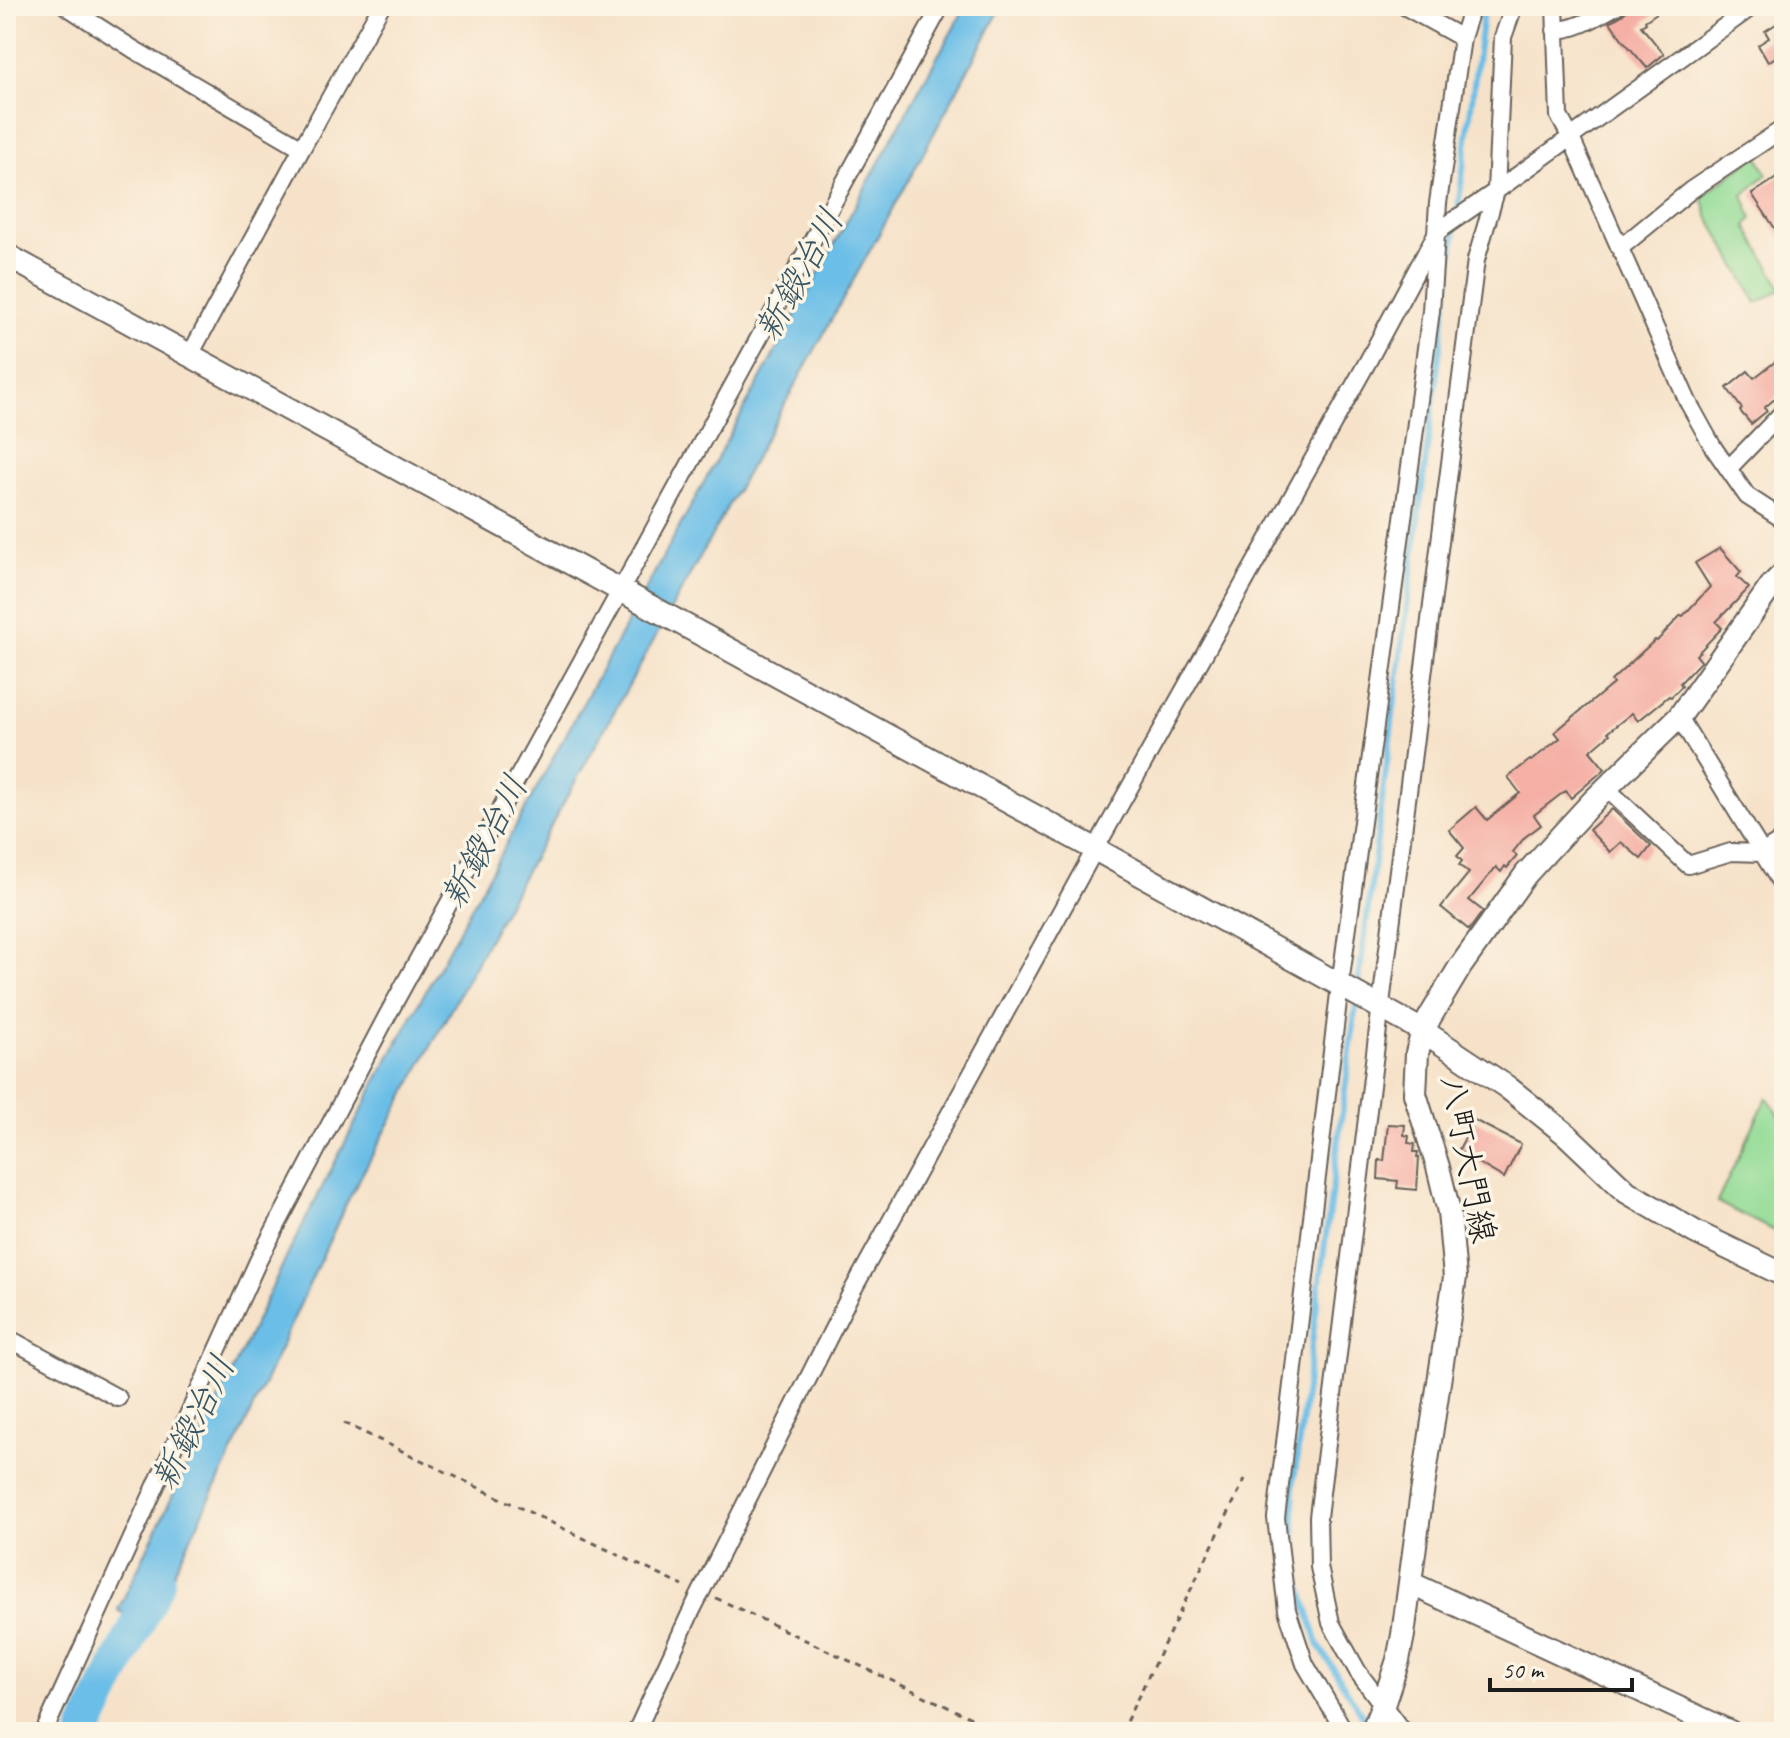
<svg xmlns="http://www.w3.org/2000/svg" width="1790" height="1738" viewBox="0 0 1790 1738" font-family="Caveat,'Klee One',sans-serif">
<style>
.green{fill:#92db95;stroke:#577c58;stroke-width:2}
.water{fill:#6bbee7;stroke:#446d82;stroke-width:2}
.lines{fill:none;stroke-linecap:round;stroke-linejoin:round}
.stream{stroke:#6bbee7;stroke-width:6}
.river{stroke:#6bbee7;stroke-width:34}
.building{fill:#f5afa4}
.street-casing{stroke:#686159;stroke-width:20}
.secondary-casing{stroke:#686159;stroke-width:26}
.path{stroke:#686159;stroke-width:3;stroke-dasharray:6 6;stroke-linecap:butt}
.street{stroke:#fff;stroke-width:16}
.secondary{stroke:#fff;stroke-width:22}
.labels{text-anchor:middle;stroke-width:7;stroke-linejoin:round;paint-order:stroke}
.street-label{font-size:34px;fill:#1c1c1c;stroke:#fcf5e5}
.water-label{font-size:36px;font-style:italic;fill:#385563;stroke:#fcf5e5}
</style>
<rect width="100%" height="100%" fill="#fcf5e5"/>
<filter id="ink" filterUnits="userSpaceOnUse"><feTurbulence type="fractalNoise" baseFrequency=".0125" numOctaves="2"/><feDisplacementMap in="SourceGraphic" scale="16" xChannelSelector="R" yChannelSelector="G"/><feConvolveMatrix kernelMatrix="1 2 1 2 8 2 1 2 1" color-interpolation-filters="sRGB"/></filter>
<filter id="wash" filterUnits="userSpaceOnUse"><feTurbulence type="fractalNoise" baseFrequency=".006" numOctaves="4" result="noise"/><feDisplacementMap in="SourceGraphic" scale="32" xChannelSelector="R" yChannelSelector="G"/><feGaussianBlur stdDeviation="1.8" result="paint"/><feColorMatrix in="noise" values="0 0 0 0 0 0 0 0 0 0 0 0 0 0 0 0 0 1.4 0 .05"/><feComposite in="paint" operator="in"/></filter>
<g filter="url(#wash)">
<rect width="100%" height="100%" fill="#f6e2c9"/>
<path class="green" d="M1757 155 1767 174 1743 195 1752 218 1746 226 1782 289 1757 303 1707 215 1702 196Z
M1767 1097 1784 1122V1236L1717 1202Z"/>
<path class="water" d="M966 6H1002L909 180 513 894 346 1204 235 1447 148 1626 118 1610 286 1258 378 1078 912 102Z"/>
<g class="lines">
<path class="stream" d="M1358 988 1484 6
M1357 999 1293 1487 1295 1567 1318 1644 1369 1726"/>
<path class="river" d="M85 1732 158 1581"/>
</g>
<g id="blocks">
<path class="building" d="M1631 6H1667L1645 21 1646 23 1641 26 1664 54 1647 68 1622 39 1610 22 1622 15Z
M1784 19V61L1780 54 1768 62 1758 45 1769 38 1765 31Z
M1784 173V242L1752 194Z
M1784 355V391L1764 408 1767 411 1751 424 1740 411 1742 409 1727 388 1748 371 1754 378Z
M1720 548 1741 572 1737 577 1749 588 1716 622 1722 628 1696 655 1701 661 1680 683 1682 686 1671 697 1669 696 1638 721 1632 713 1608 732 1610 734 1590 751 1605 769 1571 798 1565 791 1534 815 1541 825 1525 837 1513 852 1517 856 1507 868 1505 866 1501 872 1496 867 1469 900 1483 911 1469 930 1441 907 1469 873 1459 865 1462 861 1457 856 1464 848 1449 830 1476 807 1487 820 1520 793 1508 777 1530 760 1531 761 1560 738 1555 732 1613 684 1611 681 1655 640 1657 641 1681 615 1683 616 1710 587 1695 563Z
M1612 809 1651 846 1641 859 1621 842 1610 852 1589 830Z
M1474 1120 1521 1144 1504 1178 1458 1151Z
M1388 1124 1405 1125 1404 1135 1409 1136 1408 1143 1415 1144 1414 1152H1418L1417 1157H1419L1417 1190 1397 1188 1398 1181 1378 1179 1379 1160 1384 1161Z"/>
</g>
</g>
<g filter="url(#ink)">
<use href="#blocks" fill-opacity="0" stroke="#686159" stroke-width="2"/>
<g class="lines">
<defs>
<path id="street" d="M66 6 133 49 302 148 190 355
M1404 6 1462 38
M1555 6 1559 116 1571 138 1688 402 1713 447 1747 496 1784 520
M1555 30C1576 30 1598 16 1616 6
M302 148 381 6
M1620 248 1691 190 1784 128
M1728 469 1784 411
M1679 717 1784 888
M1606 788 1688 865 1731 852 1762 853 1784 839
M6 1337 118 1398
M44 1732 258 1261 387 1016 941 6
M636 1732 689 1616 849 1297 1088 862 1368 361 1437 232 1496 191 1753 6
M1345 1732 1305 1664 1287 1610 1276 1518 1340 985 1431 311 1438 203 1462 38 1472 6
M1403 1732 1358 1672 1331 1623 1319 1567 1318 1517 1383 988 1476 260 1496 191 1503 37 1514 6"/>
<path id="secondary" d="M6 255 1095 849 1423 1031 1507 1087 1567 1135 1627 1192 1695 1232 1784 1275
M1410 1583 1730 1732
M1372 1732 1383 1705 1398 1660 1403 1635 1421 1500 1455 1277 1449 1212 1438 1167 1415 1094 1417 1053 1423 1031 1430 1017 1460 967 1526 874 1594 800 1679 717 1772 585 1784 573"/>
</defs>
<use href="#street" class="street-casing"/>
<use href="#secondary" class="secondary-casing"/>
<path class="path" d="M344 1423 683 1586
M716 1598 1001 1732
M1121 1732 1245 1479"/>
<use href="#street" class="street"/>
<use href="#secondary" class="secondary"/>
</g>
</g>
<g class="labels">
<g class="street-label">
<text transform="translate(1469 1159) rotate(79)" y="12">八町大門線</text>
</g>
<g class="water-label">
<text transform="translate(798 274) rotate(-61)" y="13">新鍛冶川</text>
<text transform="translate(483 841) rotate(-62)" y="13">新鍛冶川</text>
<text transform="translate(192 1422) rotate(-64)" y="13">新鍛冶川</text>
</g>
</g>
<rect width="1790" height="1738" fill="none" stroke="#fcf5e5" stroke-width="32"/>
<path d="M1490 1678v12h142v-12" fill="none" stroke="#1c1c1c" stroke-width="4"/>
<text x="1502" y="1678" font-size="24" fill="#1c1c1c" stroke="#fcf5e5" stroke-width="6" paint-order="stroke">50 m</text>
</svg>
